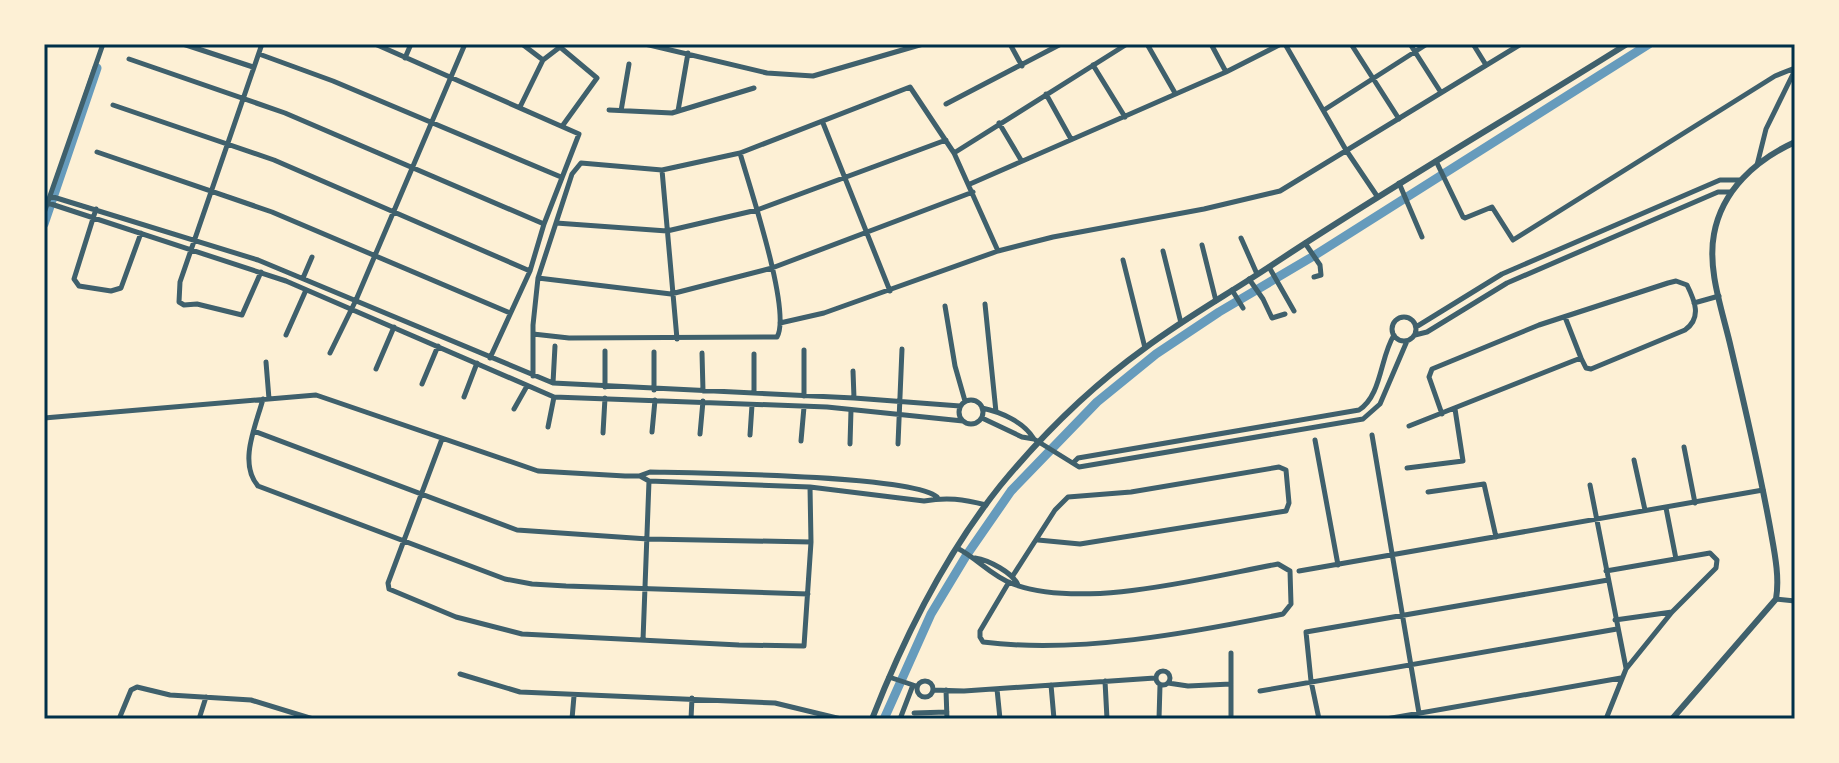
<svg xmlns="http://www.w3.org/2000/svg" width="1839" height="763" viewBox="0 0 1839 763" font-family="Lato,sans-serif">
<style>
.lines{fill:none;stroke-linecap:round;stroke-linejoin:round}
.canal{stroke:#669bbc;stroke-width:9}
.minor{stroke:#3f606c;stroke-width:5}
.tertiary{stroke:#3f606c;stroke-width:6}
.neatline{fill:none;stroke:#003049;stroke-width:3}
</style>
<rect width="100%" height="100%" fill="#fdf0d5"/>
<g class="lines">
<path class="canal" d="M44 224 97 68
M884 719 931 614 966 556 1011 491 1097 402 1156 354 1219 312 1312 257 1649 44"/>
<path class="minor" d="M183 44 253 67
M375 44 579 134 544 224 530 271 490 358
M522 44 543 60
M645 44 767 73 813 76 923 44
M1010 44 1022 66
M1147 44 1175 93
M1211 44 1226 72
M1285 44 1346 150 1377 196
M1351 44 1399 119
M1410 44 1440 91
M1473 44 1486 65
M259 54 333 81 561 177
M405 58 411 44
M129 59 285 113 544 224
M1093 65 1125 117
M1046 94 1071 139
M946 104 1061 44
M113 105 274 160 530 271
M520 107 543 60 560 47 597 78 563 125
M609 110 672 113 754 88
M1324 110 1427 44
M621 111 629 64
M678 111 688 53
M823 123 890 291
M999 123 1021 160
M97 152 272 212 510 313
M954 153 1127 44
M1436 161 1463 217 1465 218 1492 207 1513 240 1775 76 1795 68
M1757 165 1766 129 1795 70
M662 170 677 339
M1399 183 1422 237
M970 184 1226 72 1281 44
M50 196 258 260 553 383 854 398 960 406
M48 203 286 281 554 397 827 407 963 421
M96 209 74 279 79 286 111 291 121 288 141 233
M44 213 103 44
M556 223 667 231 757 210 946 140
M1241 238 1257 274
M1305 243 1320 265 1321 275 1314 277
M1202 245 1216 301
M1163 251 1181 323
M1123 260 1145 348
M1269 267 1294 311
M261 272 242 315 197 304 184 305 179 302 180 282 262 44
M303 278 312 257
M538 278 671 294 772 268 973 192
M1249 279 1263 299 1272 318 1285 314
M1232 290 1243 308
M1694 303 1719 296
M985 304 996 412
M945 306 955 366 965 401
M1565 317 1581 358
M1392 329a12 12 0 1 1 24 0a12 12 0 1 1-24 0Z
M780 323 824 313 998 251 1053 237 1204 209 1280 191 1521 44
M1416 327 1502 274 1720 180H1740
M533 334 569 338 777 337C792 312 749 185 740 153
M286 335 306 290
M1415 335 1427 332 1507 283 1718 192H1731
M804 350V396
M605 351V387
M654 352V390
M330 353 356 300 465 44
M702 353 703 391
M754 354V393
M266 362 269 399
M376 369 394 327
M853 371 854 398
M533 376V325L538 278 572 174 581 163 662 170 740 153 910 87 954 153 998 251
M553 383 555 346
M422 384 438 346
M464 397 477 363
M263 399C256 425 238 463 258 486L505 579 532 584 566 586 808 594
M959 412a12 12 0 1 1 24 0a12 12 0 1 1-24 0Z
M982 408C1001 412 1024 422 1034 439
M514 409 527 386
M44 418 316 395 538 471 625 476H639L650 472C695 473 912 475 937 497
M982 418 1022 437 1034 439 1079 467 1363 419 1380 404 1407 341
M1409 426 1573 361 1581 358 1586 368 1591 369 1685 330C1702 318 1695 301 1687 285L1676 281 1668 283 1539 325 1432 369 1429 377 1442 414
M548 427 554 397
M254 431 517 530 648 539 811 542
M652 432 655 400
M603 433 605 398
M700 434 703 401
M750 435 752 405
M1372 435 1420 719
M442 439 388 583 389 589 456 617 522 634 739 645 804 646 811 542 810 487
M1315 440 1338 565
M801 441 804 407
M850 444 851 410
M898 444 902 349
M1684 447 1695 503
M1634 460 1645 510
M1073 463 1078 458 1359 410C1382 395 1380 357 1394 335
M1407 468 1463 461 1455 409
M640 476 649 481 810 487 924 501C947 497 963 499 986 505
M1590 485 1626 668
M1428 492 1484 484 1496 537
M1666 508 1676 559
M957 548C977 558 991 576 1013 584 1084 610 1203 578 1278 564L1290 571 1291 604 1283 614C1190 633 1078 654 983 642L980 637V631L1009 582
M975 558C989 560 1013 573 1018 585
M1299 571 1763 490
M1012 577 1055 510 1068 497 1131 492 1279 467 1286 470 1289 503 1286 511 1080 544 1038 540
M1776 599 1795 601
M1615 620 1672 612
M643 640 649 481
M1231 653V719
M1156 678a7 7 0 1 1 14 0a7 7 0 1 1-14 0Z
M460 674 520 692 775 703 841 719
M889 677 916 686
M917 689a8 8 0 1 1 16 0a8 8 0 1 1-16 0Z
M1105 681 1107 719
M1168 683 1188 686 1231 684
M1051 685 1054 719
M997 689 1000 719
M933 690 964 691 1155 678
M946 690 947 719
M1260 691 1617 629
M914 713 947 712
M119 719 131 690 137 687 170 695 251 700 313 719
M199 719 206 697
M572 719 574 696
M691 719 692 698
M900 719 913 685
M1159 719 1160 685
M1319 719 1311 681 1306 632 1608 580
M1386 719 1621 678
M1606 719 1626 669 1672 612 1716 568 1717 560 1710 553 1606 571"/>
<path class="tertiary" d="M872 719C904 637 945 555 1000 486 1042 435 1092 386 1145 348 1185 318 1230 293 1272 265 1388 188 1509 118 1627 44
M1672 719 1776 599C1780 576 1774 550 1770 527 1759 467 1745 407 1731 348 1723 312 1707 271 1714 234 1722 190 1756 160 1795 142"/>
</g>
<rect width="1839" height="763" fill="none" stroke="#fdf0d5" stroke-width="92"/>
<rect x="46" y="46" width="1747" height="671" class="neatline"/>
</svg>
